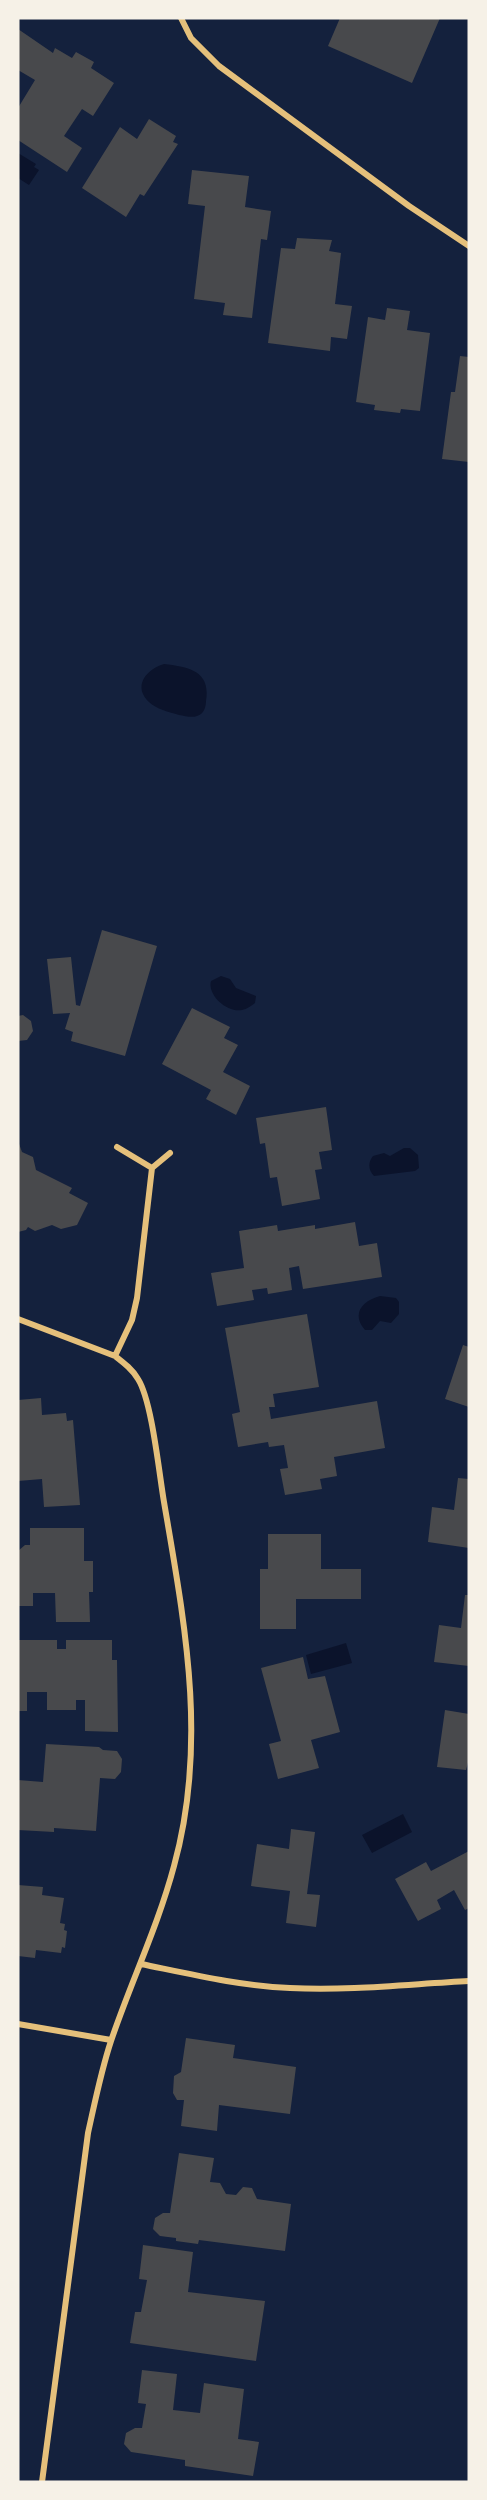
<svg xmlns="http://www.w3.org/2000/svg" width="487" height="2500" viewBox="0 0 487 2500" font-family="'PT Sans',sans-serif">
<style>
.water{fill:#0b132b}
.building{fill:#48494c}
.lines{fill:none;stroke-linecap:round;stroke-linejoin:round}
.minor{stroke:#e5c07b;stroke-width:6}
</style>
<rect width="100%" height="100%" fill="#14213d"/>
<path class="water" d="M18 153 36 164 34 167 39 170 29 185 18 178Z
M164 664C189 667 211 671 206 701 206 707 204 714 197 716 192 718 185 716 179 715 169 712 156 709 149 702 132 686 147 669 164 664Z
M221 976 230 979 236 988 256 996 255 1003C251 1006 247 1009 242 1010 227 1013 207 995 211 981Z
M404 1148H410L418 1155 419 1168 415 1171 374 1176C368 1170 368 1162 373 1156L384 1153 390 1156Z
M380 1296 396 1298 399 1302V1314L391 1323 380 1321 372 1330H365C351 1314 362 1301 380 1296Z
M346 1643 352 1663 311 1674 306 1655Z
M403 1814 412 1832 372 1853 362 1835Z"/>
<path class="building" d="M340 18H440L412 83 328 46Z
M18 29 53 53 55 48 72 58 76 52 94 62 91 68 114 83 93 116 82 109 64 136 82 148 67 172 18 140V108L35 80 18 70Z
M149 119 176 136 173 142 178 144 144 196 140 194 126 217 82 188 120 127 137 139Z
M192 170 249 176 245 207 271 211 267 240 261 239 252 318 223 315 225 303 194 299 205 206 188 204Z
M297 238 332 240 329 251 341 253 335 304 352 306 347 339 331 337 330 351 268 343 281 248 295 249Z
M387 308 410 311 407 330 430 333 420 411 401 409 400 413 374 410 375 405 356 402 368 317 385 320Z
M460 356 469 357V462L442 459 451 392H455Z
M102 930 157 946 125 1056 71 1041 73 1032 65 1029 70 1013 53 1014 47 959 71 957 76 1005 80 1006Z
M192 1008 230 1027 224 1038 238 1045 223 1072 250 1086 236 1115 206 1099 211 1090 162 1064Z
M23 1015 31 1021 33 1031 27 1040 18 1041V1016Z
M326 1107 332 1150 319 1152 322 1169 315 1170 320 1199 282 1206 277 1177 270 1178 265 1143 260 1144 256 1118Z
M18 1141 22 1152 33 1157 36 1170 72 1188 69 1193 88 1203 77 1225 61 1229 52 1225 35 1231 28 1227 26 1230 18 1232Z
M355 1222 359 1246 377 1243 382 1277 303 1289 299 1266 289 1268 292 1290 268 1294 267 1288 252 1290 254 1300 217 1306 211 1273 244 1268 239 1231 277 1225 278 1231 315 1225V1229Z
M307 1314 319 1387 273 1394 275 1407H269L271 1419 377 1401 385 1448 334 1457 337 1476 320 1479 322 1489 285 1495 280 1469 288 1468 284 1445 269 1447 268 1442 238 1447 232 1414 240 1412 225 1328Z
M463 1345 469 1347V1407L445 1399Z
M41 1398 42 1415 66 1413 67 1421 73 1420 80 1505 44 1507 42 1479 18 1481V1400Z
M458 1478 469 1479V1548L428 1542 432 1507 454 1510Z
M30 1528H84V1561H93V1592H89L90 1622H56L55 1593H33V1606H18V1551L25 1545H30Z
M268 1534H321V1569H361V1599H296V1629H260V1569H268Z
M465 1595H469V1666L434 1662 439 1625 461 1628Z
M18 1640H57V1649H66V1640H112V1660H117L118 1732 85 1731V1700H76V1710H47V1692H27V1711H18Z
M303 1657 308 1679 325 1676 340 1732 311 1740 319 1768 278 1779 269 1744 281 1741 261 1668Z
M445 1710 469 1714V1759L466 1770 437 1767Z
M46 1744 99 1747 103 1750 117 1751 122 1759 121 1772 115 1779 100 1778 96 1831 54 1828V1832L18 1830V1780L43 1782Z
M291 1829 315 1832 307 1894 320 1895 316 1927 286 1923 290 1891 251 1886 257 1844 289 1849Z
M469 1851V1908L465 1910 454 1890 437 1900 441 1909 418 1921 395 1879 426 1862 431 1871Z
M18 1885 43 1887 42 1895 64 1898 60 1923 65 1924 64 1930 67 1931 65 1948 62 1947 61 1953 36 1950 35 1958 18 1956Z
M186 2038 235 2045 233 2058 296 2067 290 2114 219 2105 217 2131 181 2126 184 2100H177L173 2093 174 2076 181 2072Z
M179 2153 214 2158 210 2182 220 2183 226 2194 236 2195 243 2187 252 2188 257 2199 291 2204 285 2251 199 2240 198 2244 176 2241V2238L160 2236 153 2229 155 2218 163 2213H170Z
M143 2245 193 2252 188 2292 265 2301 256 2361 130 2343 135 2312H141L147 2280 139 2279Z
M142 2370 177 2374 173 2410 200 2413 204 2383 244 2389 238 2439 259 2442 253 2476 185 2466V2460L131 2452 124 2444 126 2433 135 2428H142L146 2404 138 2403Z"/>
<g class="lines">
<path class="minor" d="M181 18 191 38 219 66 409 206 469 246
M117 1147 152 1168 170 1153
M18 1319 115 1356C124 1363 132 1369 138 1379 152 1401 159 1473 164 1502 185 1625 208 1743 174 1866 158 1926 131 1982 111 2041 101 2071 95 2102 88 2133L42 2482
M115 1356 132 1320 137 1298 152 1168
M141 1964C190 1974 240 1986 290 1988 350 1991 410 1984 469 1981
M18 2024 111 2040"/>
</g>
<rect width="487" height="2500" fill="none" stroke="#f6f1e7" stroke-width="39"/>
</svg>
